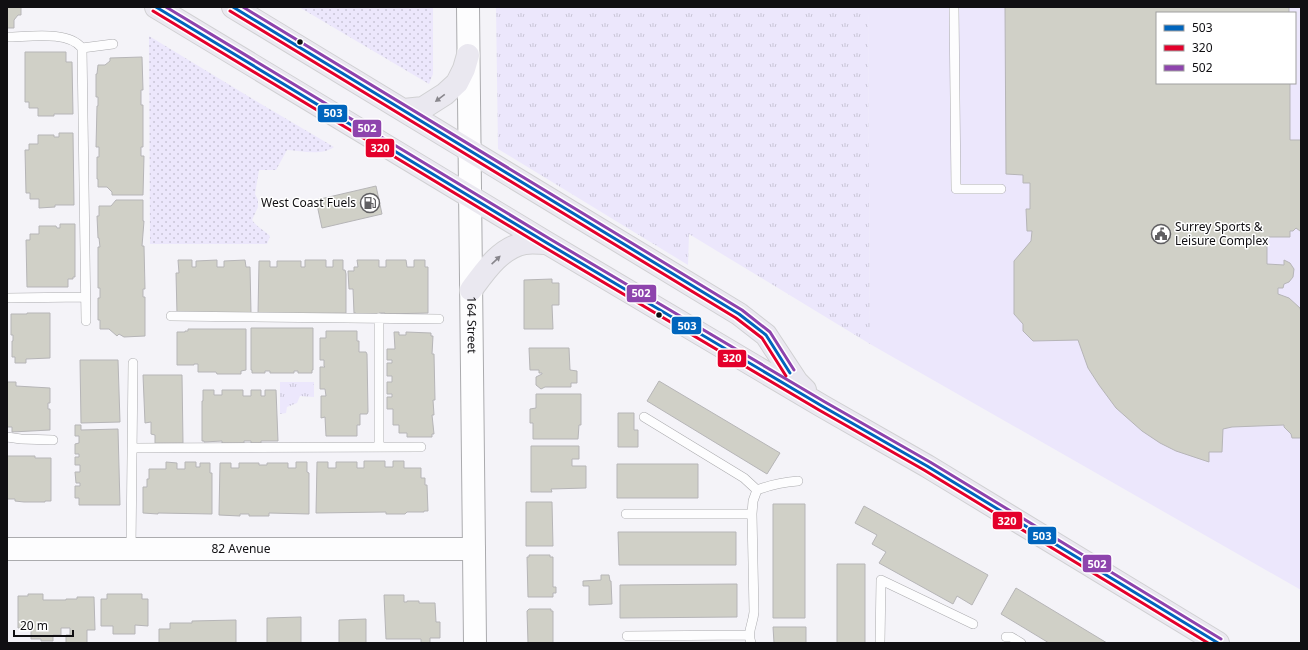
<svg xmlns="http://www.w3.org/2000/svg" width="1308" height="650" viewBox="0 0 1308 650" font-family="'Noto Sans',sans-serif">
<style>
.grass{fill:url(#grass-dots)}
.park{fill:url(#park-tufts)}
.pitch{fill:#ece7fc;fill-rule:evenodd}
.building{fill:#d0d0c7;stroke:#b6b5b7}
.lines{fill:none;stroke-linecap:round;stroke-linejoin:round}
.service-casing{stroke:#ababae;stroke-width:10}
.tertiary-casing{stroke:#ababae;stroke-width:24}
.primary-casing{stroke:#d0d0d2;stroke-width:24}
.service{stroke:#fdfdfe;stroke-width:9}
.tertiary{stroke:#fdfdfe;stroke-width:22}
.primary{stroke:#eae8f0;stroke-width:22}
.bus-1-casing{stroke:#fff;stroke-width:6}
.bus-2-casing{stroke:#fff;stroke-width:6}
.bus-3-casing{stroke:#fff;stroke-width:6}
.bus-1{stroke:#0065bd;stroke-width:3}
.bus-2{stroke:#e4002b;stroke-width:3}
.bus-3{stroke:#8e44ad;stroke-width:3}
.oneway{fill:#88868c}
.bus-dot{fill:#100f12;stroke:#fff;stroke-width:1.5}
.labels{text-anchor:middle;stroke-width:3;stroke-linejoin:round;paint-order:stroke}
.poi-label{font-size:12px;fill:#100f12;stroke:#fff;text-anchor:end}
.street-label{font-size:12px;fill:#100f12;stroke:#fff}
.line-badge{stroke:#fff;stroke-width:1.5}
.badge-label{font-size:11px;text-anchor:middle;font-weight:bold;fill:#fff}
</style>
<defs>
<pattern id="grass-dots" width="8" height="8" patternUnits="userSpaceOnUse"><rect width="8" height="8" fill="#ece7fc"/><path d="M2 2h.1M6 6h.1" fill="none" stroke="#c9c5d7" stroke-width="1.8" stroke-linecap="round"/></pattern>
<pattern id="park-tufts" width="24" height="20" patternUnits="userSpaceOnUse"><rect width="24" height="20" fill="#ece7fc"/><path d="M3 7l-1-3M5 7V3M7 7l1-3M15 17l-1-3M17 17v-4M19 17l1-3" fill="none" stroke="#c9c5d7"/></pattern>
</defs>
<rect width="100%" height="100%" fill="#f4f3f8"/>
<path class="grass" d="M299 7H433V74L429 84Z
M149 36 261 104 334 147C321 156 302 151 287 150L276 170H259L255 194 258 200V207L252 220C258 228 264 230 270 236L267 244H150Z"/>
<path class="park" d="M496 7H868L870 344 689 234 688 265 498 149Z
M280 382H314V397L300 396 297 403 287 407 286 413 280 414Z"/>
<path class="pitch" d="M868 7H1301V590L870 344ZM1157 13H1295V83H1157Z"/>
<path class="building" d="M7 7H21V15H18L14 20V28H7Z
M1005 7H1289V13H1157V83H1290V140H1301V230L1300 231 1296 228 1293 231H1290V237H1267V264L1284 265V260L1290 263 1294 269 1293 277 1289 282 1284 284 1283 288H1278V294L1289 298 1300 308 1301 312V438H1292L1291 434 1284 427V425L1232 427 1223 429 1222 452H1209V462L1176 451 1160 443 1142 431 1116 408 1099 385 1088 368 1078 340 1033 341 1023 331V324L1014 314V261L1031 241 1032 231H1027L1026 209H1030V183H1023V175L1006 174Z
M25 52H66V62H72L73 114H54V116H38V108H29V102H25Z
M142 57 143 90H141V105H143V147H141V156H144L143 195H112V192L107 187H98V179H97V157H99V147H96L97 106H98V97H96V74H97L98 65H105L110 61V58Z
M59 133H73L74 205H55V207L39 208V199H30V193H26L25 150H29V144H38V135H54V137H59Z
M376 186 382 214 322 228 316 200Z
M116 200H143V221H144L142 246H144L145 289H143V297H145V336L124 337 119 334 117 336 109 329H100V320H98V298H100V288H98V247H100L99 238H98L97 216H99V206H111Z
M60 224H75V277H73V279H68V287H27L26 240H30V234H39V226H56L57 228H60Z
M178 260H192V267H196V261L217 260V267H224V261L245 260 246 267H250L251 313 177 314 176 273H179Z
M305 260H326V267H333V260H343V270H345L346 274V313L258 314 259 261H270V267H277V261H301V267H305Z
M357 260H379V267H386V260H406L407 267H414V260H425V267H428V313L385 314V313H379V314H356V313H354L353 289H349L348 271H354V267H358Z
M552 279V283H559V305H552L553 329H524V280Z
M27 313H50V358L26 359V363H15V357H12V341H13V335H11V314H27Z
M251 328H313V370H312V373H298V371H294V373H270V371H265V373H252V370H251Z
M188 329H246V370L241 371V374H217L216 372H198V364H194V365H177V332H185V331H188Z
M326 331H357V341H359V352H366L367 354 368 412 367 414H360V425H357V436H326L325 417 321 418V396H326L325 389H320V367H325L324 366V360H320V338H326Z
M394 332H399V335H406V332L431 333V336H433L432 354H434L435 400H433L434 415H432L434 434H432V437H407V433H399V425H393V409H387V397H392V394H387V382H392V376H387V363H392V360H387V349H395Z
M529 348H569L570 370 577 371V383H571V387H545L541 389 536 385V377L542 374V373H539V370H530Z
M80 360H118L120 422 81 423Z
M143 375H182L183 443H155V435L151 434V422L145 423Z
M659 381 780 453 767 474 647 401Z
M7 382H16V386L50 388V403H48V409H50V430L12 432V427H7Z
M203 390H214V395H222V390H243V396H251V390H261V396H265V390H276L278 441H261V443H251V441H244V443H222V441L204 442V441H202V401H203Z
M536 394H581V425H579L578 439H533V423H530V409L536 408Z
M618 413H634V430H638V447H618Z
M75 425H81V430L118 429 120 505H79V498H75V486H80V483H76L75 472H80V465H75V457H79V454H75V444L79 443V436H75Z
M531 446H579V459H572V466H586V488L551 489 552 492H531Z
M7 456H35V458H51V501H45V502H24L15 501V499H7Z
M364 461H385V467H393V461H404V468H421V478H425V485H427L428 511H424V512H407L405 514H386V512L316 513 317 462H328V468H336V462H357V468H364Z
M166 462 177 463V469H185V462H196V467H200V463H210V473H212V514L158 513V514L143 513V487H147V479H149V469H166Z
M296 462H307V472L309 473V514L269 513V516H249V514H240V516L219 515 220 463H231V468H239V463H259V465H267V463H288V468H296Z
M617 464H698V498H617Z
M526 502H552L553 546H526Z
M773 504H805V618H773Z
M864 506 988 575 972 605 957 596 953 604 879 563 886 552 872 544 877 535 855 523Z
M618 532H736V565H619Z
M529 555H550V557H553V587H556V593H553V597H528L527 557H529Z
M837 564H865V643H837Z
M601 575H609L610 581H611L612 604 589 605V586H583V581L601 580Z
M737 584V617L620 618V585Z
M1016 588 1107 643H1049L1001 614Z
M28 594H43V600H66V599H77V597H94L95 630H87V643H66V635H70V628H61V635H53V641H41V639H31V628H18V596H28Z
M107 594H142V599H148V626L135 625V634H113V626H101V599H107Z
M384 595H404V602H407V601H419V603H435L436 622H440V638H430V643H421V639H386Z
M529 609H551V611H553V643H528L527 611Z
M301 617V643H267V618Z
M366 619V643H339V620Z
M236 620V643H159V629H170V623H192V621Z
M773 627H806V643H774Z"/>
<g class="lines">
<defs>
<path id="service" d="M954 7 956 189H1001
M7 37C28 37 68 30 82 48L86 321
M82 48 113 44
M7 298 85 297
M171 316 439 319
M644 417 744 478 757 490
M7 437 21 439 53 440
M379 447V318
M133 448 421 447
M626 514H752
M131 549 133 363
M627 636 748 635
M1006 637H1011L1021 643
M751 643C747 631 753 624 754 612L752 514 753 501 757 490C770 485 784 482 798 481
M880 643 881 580 973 624"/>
<g id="tertiary">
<path id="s1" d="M468 7 475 643"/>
<path id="s2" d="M7 549H474"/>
</g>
<path id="primary" d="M156 7 547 243 822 406 927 466 1218 643
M233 7 739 314 766 335 797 382 805 390
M404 110 423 108 445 94 457 83 464 69 468 55
M471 290C485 271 500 248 525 243 532 242 540 243 547 243"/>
</defs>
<use href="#service" class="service-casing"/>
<use href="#tertiary" class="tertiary-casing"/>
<use href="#primary" class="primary-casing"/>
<use href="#service" class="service"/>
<use href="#tertiary" class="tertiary"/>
<use href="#primary" class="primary"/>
<defs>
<path id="bus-1" d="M156 7 547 243 822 406 927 466 1218 643
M233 7 739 314 766 335 790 373"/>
<path id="bus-2" d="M153 11 544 247 819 410 924 470 1208 643
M230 11 736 318 762 338 786 376"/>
<path id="bus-3" d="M166 7 550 239 825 402 930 462 1221 639
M243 7 742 310 770 332 794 370"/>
</defs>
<use href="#bus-1" class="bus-1-casing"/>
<use href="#bus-2" class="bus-2-casing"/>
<use href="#bus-3" class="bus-3-casing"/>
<use href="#bus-1" class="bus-1"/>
<use href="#bus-2" class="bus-2"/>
<use href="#bus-3" class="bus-3"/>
</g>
<defs><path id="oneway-solid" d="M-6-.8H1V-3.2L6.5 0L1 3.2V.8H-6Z"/></defs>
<g class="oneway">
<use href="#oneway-solid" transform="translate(440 98) rotate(143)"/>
<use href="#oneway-solid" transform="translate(496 260) rotate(-43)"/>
</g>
<defs>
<symbol id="fuel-ring" viewBox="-11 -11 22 22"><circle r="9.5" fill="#fff" stroke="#605f62" stroke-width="1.5"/><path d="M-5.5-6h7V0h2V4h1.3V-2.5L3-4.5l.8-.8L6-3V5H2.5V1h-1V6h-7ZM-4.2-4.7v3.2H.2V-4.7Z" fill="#605f62"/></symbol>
<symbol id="civic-ring" viewBox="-11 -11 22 22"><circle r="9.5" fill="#fff" stroke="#605f62" stroke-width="1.5"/><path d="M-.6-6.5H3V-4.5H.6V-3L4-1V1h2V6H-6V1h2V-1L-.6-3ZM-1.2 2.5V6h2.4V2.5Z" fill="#605f62"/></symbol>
</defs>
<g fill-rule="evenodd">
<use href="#fuel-ring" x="359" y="192" width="22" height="22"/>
<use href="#civic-ring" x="1150" y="223" width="22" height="22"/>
</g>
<g class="bus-dot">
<circle cx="300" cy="42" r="3.5"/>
<circle cx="659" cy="315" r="3.5"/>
</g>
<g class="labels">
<g class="poi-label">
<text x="356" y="207">West Coast Fuels</text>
<text x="1175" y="231" text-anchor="start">Surrey Sports &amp;<tspan x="1175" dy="14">Leisure Complex</tspan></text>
</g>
<g class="street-label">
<text dy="4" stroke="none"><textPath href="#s1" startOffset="318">164 Street</textPath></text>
<text dy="4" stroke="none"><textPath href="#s2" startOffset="234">82 Avenue</textPath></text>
</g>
</g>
<g class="line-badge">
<rect x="317" y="104" width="31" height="19" rx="4" fill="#0065bd"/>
<rect x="352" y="119" width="30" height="19" rx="4" fill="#8e44ad"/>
<rect x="365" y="138" width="30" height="20" rx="4" fill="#e4002b"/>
<rect x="626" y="284" width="31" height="19" rx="4" fill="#8e44ad"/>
<rect x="671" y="316" width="31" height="19" rx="4" fill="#0065bd"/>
<rect x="717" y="349" width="30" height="19" rx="4" fill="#e4002b"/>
<rect x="992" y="511" width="31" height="19" rx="4" fill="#e4002b"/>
<rect x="1027" y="526" width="30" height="19" rx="4" fill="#0065bd"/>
<rect x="1082" y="554" width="30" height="19" rx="4" fill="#8e44ad"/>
</g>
<g class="badge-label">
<text x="333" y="117">503</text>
<text x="367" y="132">502</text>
<text x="380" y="152">320</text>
<text x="641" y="297">502</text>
<text x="687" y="330">503</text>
<text x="732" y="362">320</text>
<text x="1007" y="525">320</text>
<text x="1042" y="540">503</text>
<text x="1097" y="568">502</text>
</g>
<rect width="1308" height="650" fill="none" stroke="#100f12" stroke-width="16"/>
<rect x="1156" y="12" width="140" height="72" fill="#ffffff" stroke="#9f9fa0"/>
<rect x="1164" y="25" width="20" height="6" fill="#0065bd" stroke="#9f9fa0"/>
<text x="1192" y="32" font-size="12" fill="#100f12">503</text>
<rect x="1164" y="45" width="20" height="6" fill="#e4002b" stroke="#9f9fa0"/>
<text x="1192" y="52" font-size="12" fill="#100f12">320</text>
<rect x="1164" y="65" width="20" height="6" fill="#8e44ad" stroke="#9f9fa0"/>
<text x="1192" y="72" font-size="12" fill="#100f12">502</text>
<path d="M14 630v6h59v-6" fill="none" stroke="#100f12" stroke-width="2"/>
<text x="20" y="630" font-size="12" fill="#100f12" stroke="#ffffff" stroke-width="3" paint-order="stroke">20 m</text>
</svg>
